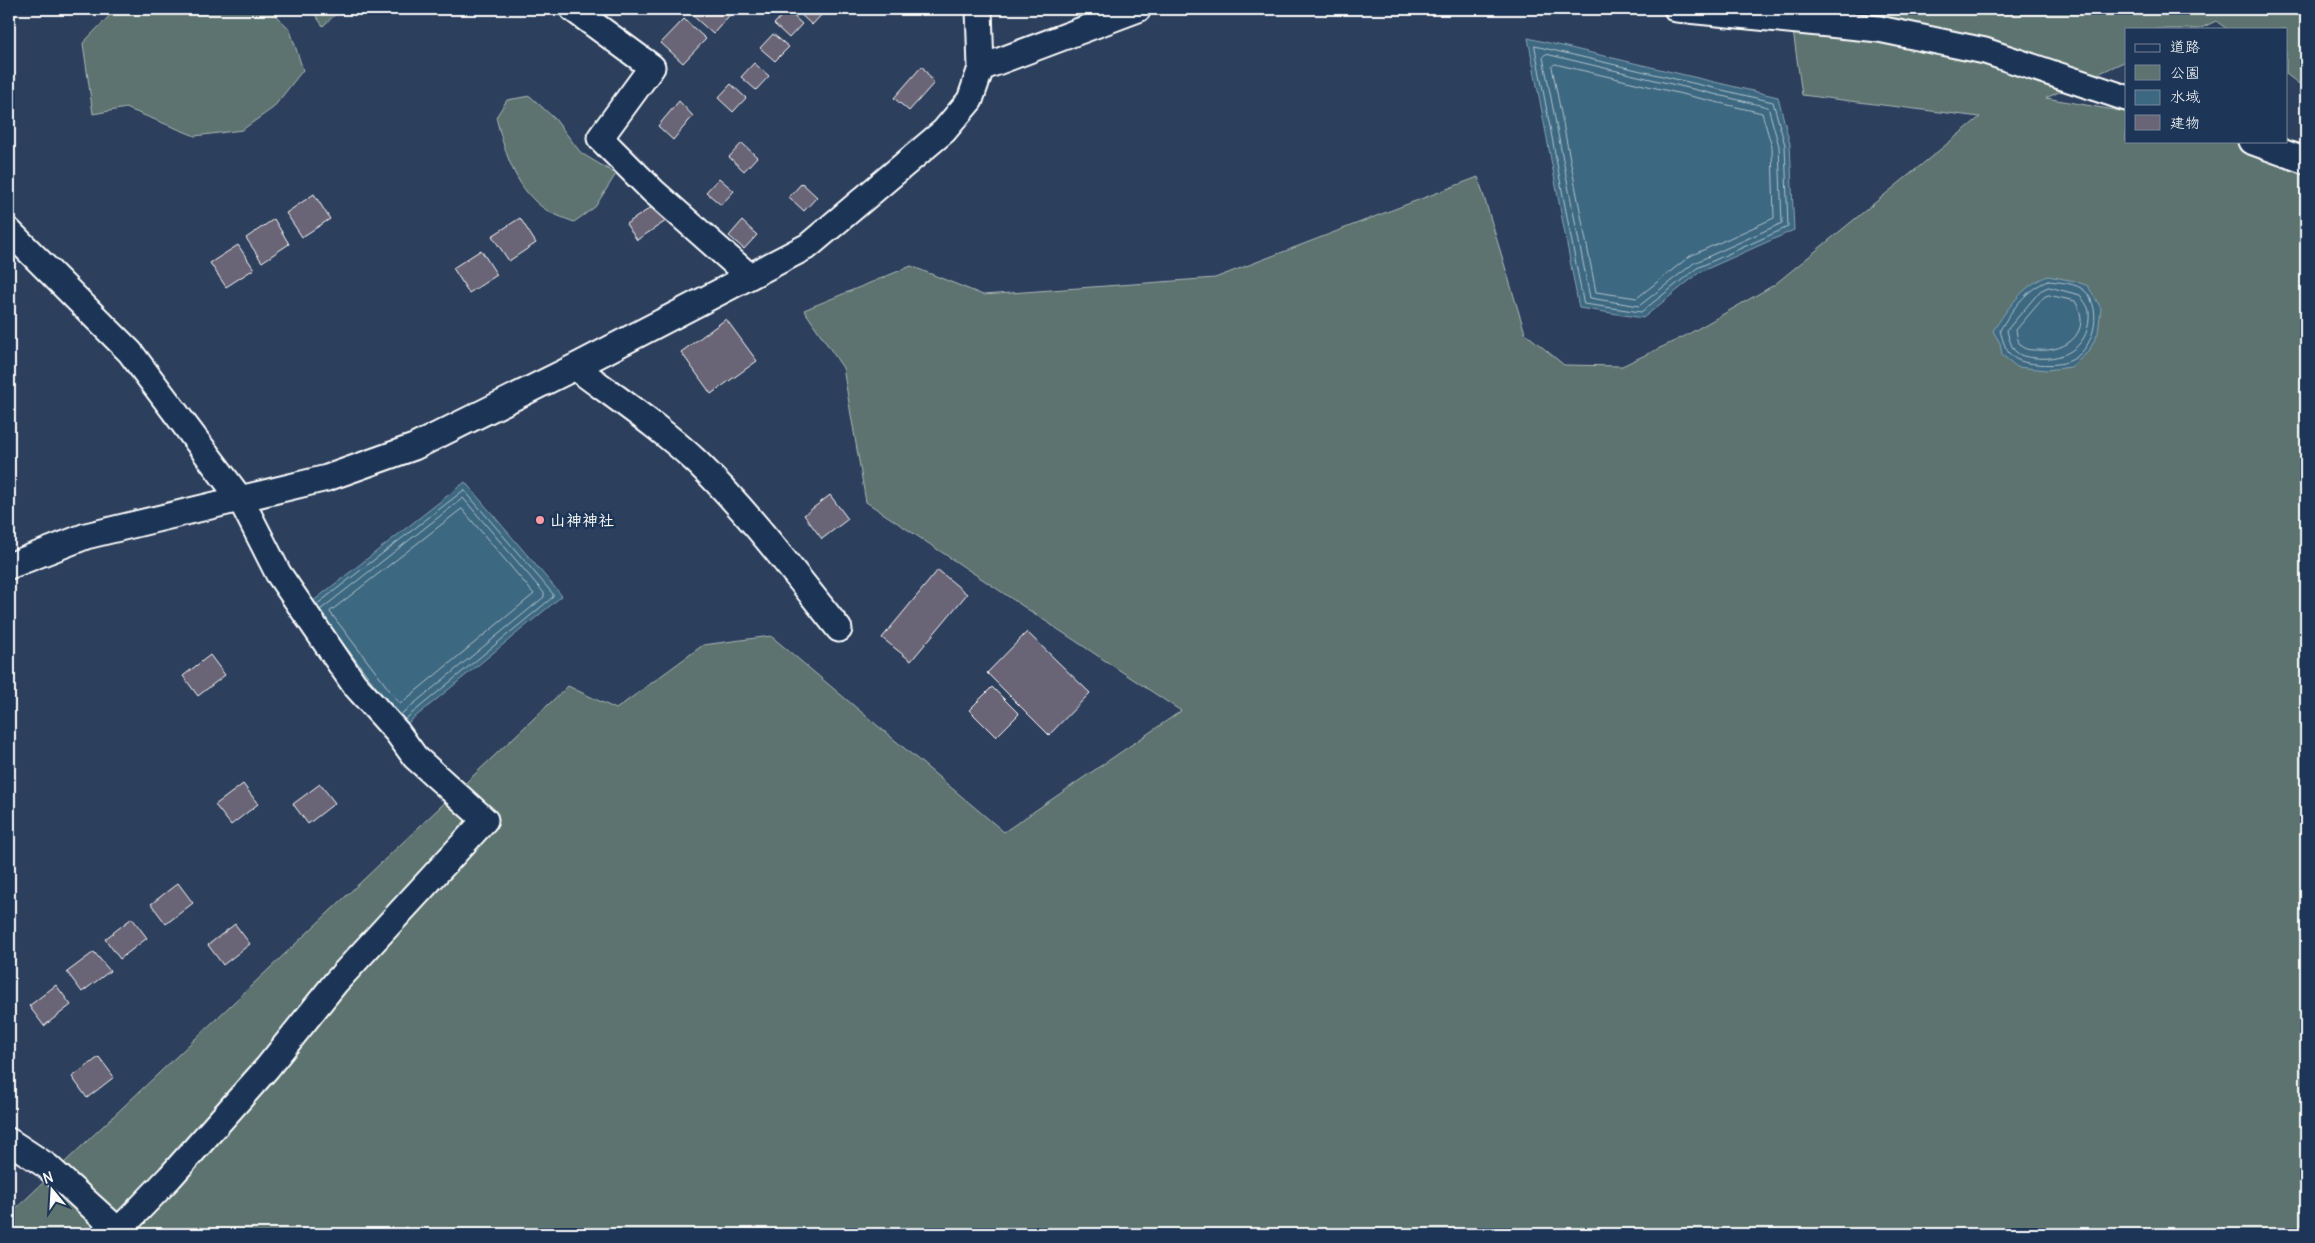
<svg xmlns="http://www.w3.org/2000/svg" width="2315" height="1243" viewBox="0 0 2315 1243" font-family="Delius,'Klee One',sans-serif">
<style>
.green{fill:#5c736f;stroke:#aeb9b7}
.water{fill:#3c6881;stroke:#8aa4b3}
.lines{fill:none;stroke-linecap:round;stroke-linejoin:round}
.shore{stroke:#b1c3cd;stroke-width:1}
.building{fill:#6a6576;stroke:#fff}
.minor-casing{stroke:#fff;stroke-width:29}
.minor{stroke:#1d3557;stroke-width:25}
.poi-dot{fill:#ff9aa2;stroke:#1d3557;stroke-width:2}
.labels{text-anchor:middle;stroke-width:5;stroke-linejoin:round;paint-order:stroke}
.poi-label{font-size:16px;font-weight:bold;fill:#fff;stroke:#1d3557;text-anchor:start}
</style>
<rect width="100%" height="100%" fill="#2c3f5d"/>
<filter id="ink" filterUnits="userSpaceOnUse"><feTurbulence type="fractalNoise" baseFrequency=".02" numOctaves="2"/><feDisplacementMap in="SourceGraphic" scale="10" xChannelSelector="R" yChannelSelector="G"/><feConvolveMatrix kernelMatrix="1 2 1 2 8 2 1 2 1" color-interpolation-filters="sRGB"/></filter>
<g filter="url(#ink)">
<path class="green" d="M116 9H271L290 30 303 70 273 108 242 130 195 136 126 108 93 114 83 43Z
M311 9H341L323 26Z
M1790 9H2306V89L2286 74V29H2227L2216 21 2199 29H2126V61L2046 98 2126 112V141L2286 140 2306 144V1234H9V1215L568 686 616 709 703 645 771 636 1004 832 1181 711 866 502 843 368 804 310 911 266 983 295 1215 278 1478 177 1525 333 1564 365 1622 366 1685 336 1774 285 1980 117 1802 95Z
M530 96 555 119 581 153 616 174 595 207 574 222C564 218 551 214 542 207 514 186 504 149 496 117L507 100Z"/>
<path class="water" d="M1528 38 1778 97 1790 144 1794 230 1700 272 1643 318 1579 308Z
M2048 276 2075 281 2088 286 2101 308 2098 333 2089 351 2071 367 2047 370 2017 367 2002 355 2000 343 1993 331C2007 309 2024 284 2048 276Z
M465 482 562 596 397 732 303 609Z"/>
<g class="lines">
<path class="shore" d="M1535 46 1773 102 1785 145 1788 227 1697 268 1641 312 1584 304Z
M1546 54 1768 107 1779 146 1782 223 1694 263 1639 306 1590 298 1543 57Z
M1555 64 1762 113 1772 147 1774 218 1690 256 1637 298 1596 292 1552 67Z
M2048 281C2058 282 2077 283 2085 291 2104 310 2094 353 2067 362 2058 365 2046 365 2037 364 2011 362 2006 354 2000 330 2011 311 2027 288 2048 281Z
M2049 287 2080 295C2083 300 2089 307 2089 312 2091 345 2066 361 2036 358 2028 357 2021 357 2015 351 2011 347 2008 335 2007 330L2040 291Z
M2049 295 2075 301C2093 330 2068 353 2037 350 2032 350 2026 350 2022 347 2018 345 2017 334 2016 330L2044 297Z
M462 509 534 594 400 704 330 612Z
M316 605 464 490 553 594V597L404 720
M320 610 463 498 544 593V597L400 715
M339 638 385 699"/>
</g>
<path class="building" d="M695 9H735L713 34 691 14Z
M799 9H823L825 11 812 25 797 11Z
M787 10 802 24 789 38 774 24Z
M684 19 706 39 683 63 661 43Z
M773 34 789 47 775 61 760 48Z
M754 63 769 76 756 90 741 77Z
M922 66 934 83 909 111 894 98Z
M731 84 746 98 733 112 718 98Z
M679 101 693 116 673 140 658 126Z
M742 143 757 157 744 171 729 157Z
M719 178 734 191 721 205 706 192Z
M802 183 817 197 804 211 789 197Z
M314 194 330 219 302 237 286 213Z
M655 205 666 221 637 240 626 224Z
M520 218 536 243 509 261 492 236Z
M274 219 289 244 262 262 246 238Z
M742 221 757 235 744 249 729 236Z
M238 245 254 269 226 287 210 263Z
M481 250 497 275 469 293 453 268Z
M726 319 757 361 711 394 681 352Z
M830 495 848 519 822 539 804 515Z
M938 570 967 594 911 661 882 638Z
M1027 632 1090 693 1049 735 987 673Z
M210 655 225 675 198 696 183 676Z
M992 687 1019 714 996 737 969 710Z
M243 784 258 804 231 825 215 805Z
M320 784 335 803 308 824 293 804Z
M178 883 193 903 166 924 151 904Z
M132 918 147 938 120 959 105 939Z
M235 924 250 944 223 965 208 945Z
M94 952 110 971 82 992 67 972Z
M56 985 71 1005 44 1026 29 1006Z
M99 1057 114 1077 87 1098 72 1077Z
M406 1227 412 1234H395Z"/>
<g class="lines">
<defs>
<path id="minor" d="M573 9 652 67 600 138 653 191 749 276
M1677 9 1879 29 1985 51 2126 98
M981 68 1138 9
M2251 141 2306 161
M9 231 130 352 241 500 278 573 354 684 397 732 415 757 485 820 336 982 267 1068 170 1177 118 1231
M575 367C616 398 660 427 698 463 750 514 794 573 839 629
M9 566 86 536 327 478 414 447 575 367 808 246 944 131 970 100 981 68 979 9
M9 1141 47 1166 122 1234"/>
</defs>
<use href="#minor" class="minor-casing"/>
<use href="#minor" class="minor"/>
</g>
</g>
<circle class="poi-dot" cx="540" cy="520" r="5"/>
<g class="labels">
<g class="poi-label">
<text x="550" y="526">山神神社</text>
</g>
</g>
<rect width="2315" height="1243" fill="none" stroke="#1d3557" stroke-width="30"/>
<rect x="15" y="15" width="2285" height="1213" fill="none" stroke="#fff" stroke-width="2" filter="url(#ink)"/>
<rect x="2125" y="28" width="162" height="115" fill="#1d3557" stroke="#77869a"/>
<rect x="2135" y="44" width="25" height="8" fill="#1d3557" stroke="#77869a"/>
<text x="2170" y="52" font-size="15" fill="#ffffff">道路</text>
<rect x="2135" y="65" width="25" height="15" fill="#5c736f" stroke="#77869a"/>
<text x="2170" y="78" font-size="15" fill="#ffffff">公園</text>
<rect x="2135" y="90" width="25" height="15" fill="#3c6881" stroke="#77869a"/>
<text x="2170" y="102" font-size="15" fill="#ffffff">水域</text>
<rect x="2135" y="115" width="25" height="15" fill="#6a6576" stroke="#77869a"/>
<text x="2170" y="128" font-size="15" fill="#ffffff">建物</text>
<g transform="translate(52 1190) rotate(342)" stroke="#1d3557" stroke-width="4" paint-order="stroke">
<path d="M0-4L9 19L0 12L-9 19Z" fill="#ffffff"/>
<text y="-8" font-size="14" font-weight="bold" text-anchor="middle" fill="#ffffff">N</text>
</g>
</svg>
